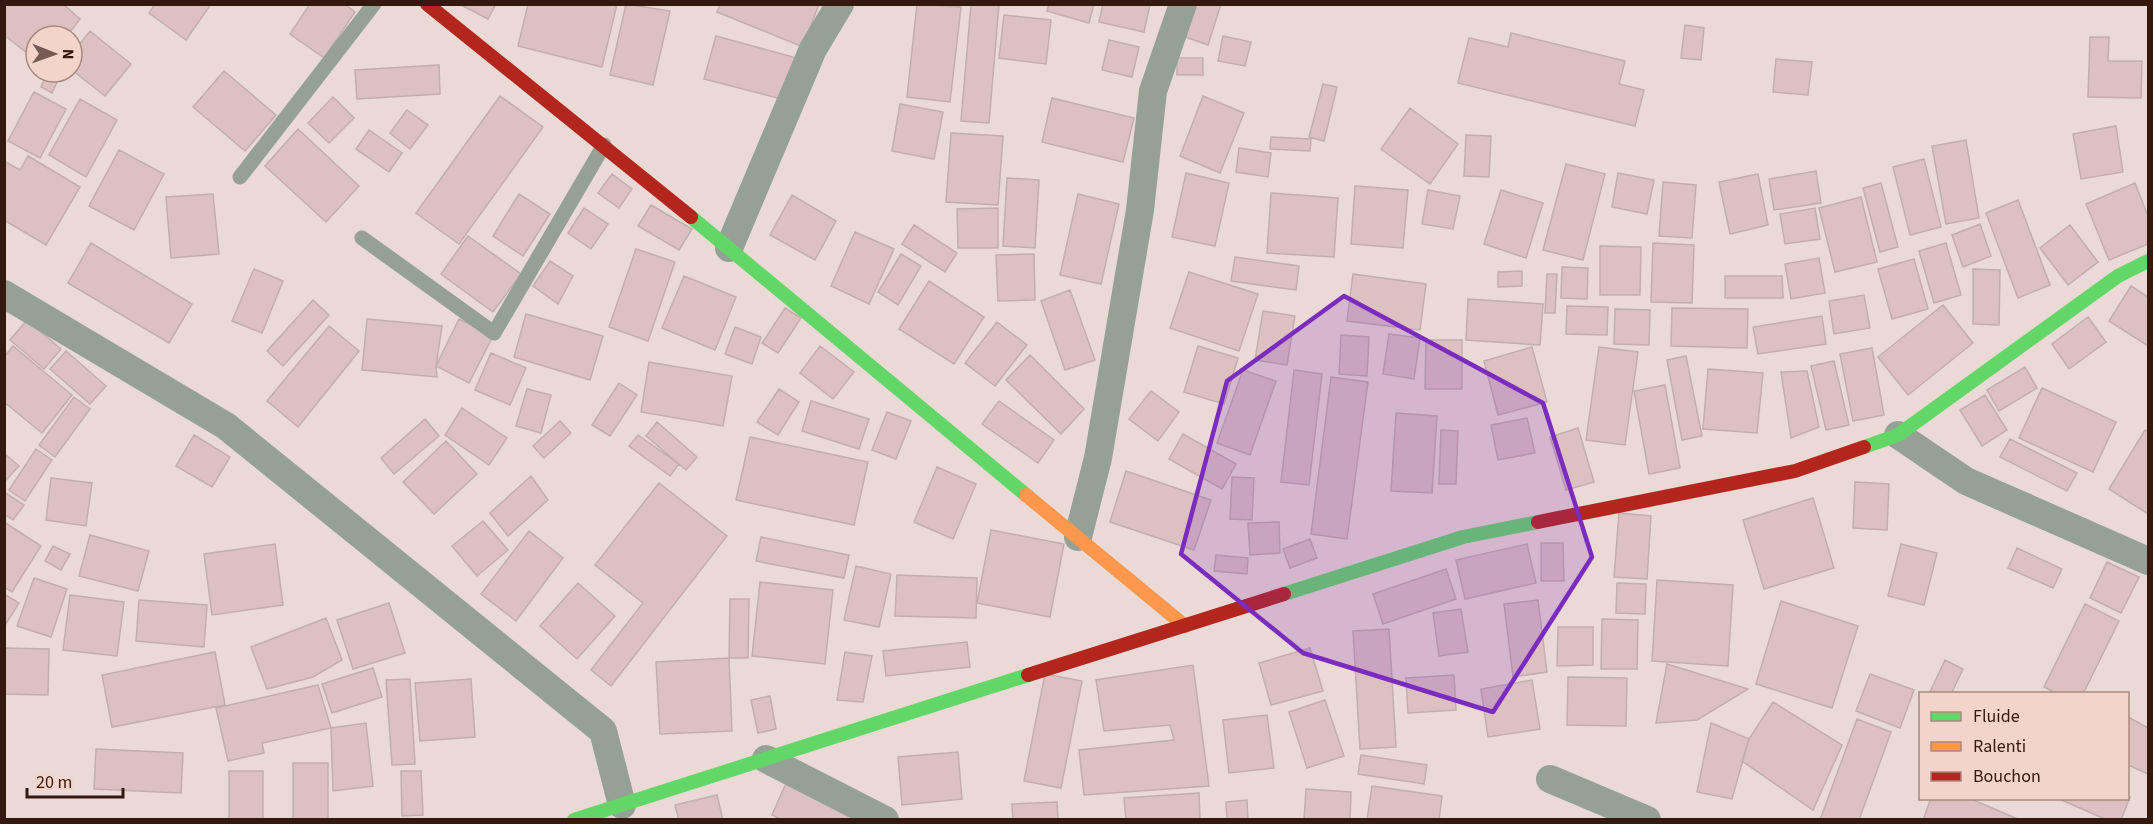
<svg xmlns="http://www.w3.org/2000/svg" width="2153" height="824" viewBox="0 0 2153 824" font-family="'Source Sans 3',sans-serif">
<style>
.building{fill:#ddc1c0;stroke:#c4aeac;stroke-width:1.5}
.lines{fill:none;stroke-linecap:round;stroke-linejoin:round}
.lane{stroke:#96a195;stroke-width:15}
.street{stroke:#96a195;stroke-width:28}
.fast{stroke:#63d668;stroke-width:14}
.slow{stroke:#ff974d;stroke-width:14}
.jam{stroke:#b3261e;stroke-width:14}
.marked{fill:#7b2cbf;fill-opacity:0.2;stroke:#7b2cbf;stroke-width:4.5;stroke-linejoin:round}
</style>
<rect width="100%" height="100%" fill="#ead9d4"/>
<path class="building" d="M4 4H63L80 19 67 36H36V60L4 35Z
M155 4H211L186 40 149 13Z
M310 4H344L355 12 324 58 290 34Z
M459 4H496L488 19Z
M528 4H617L602 67 518 46Z
M626 4 670 11 653 85 610 75Z
M720 4H819L803 47 717 12Z
M917 4 961 7 950 102 907 97Z
M971 4H999L989 123 961 121Z
M1049 4H1094L1089 23 1047 11Z
M1103 4H1150L1144 32 1099 22Z
M1190 4H1221L1208 45 1180 35Z
M1004 15 1051 20 1046 64 999 58Z
M1685 25 1704 28 1701 60 1681 58Z
M90 31 131 64 105 96 72 70V54Z
M1511 33 1625 61 1619 84 1644 90 1635 126 1458 83 1469 38 1508 47Z
M716 36 800 59 789 101 704 79Z
M1223 36 1251 42 1245 66 1218 61Z
M2090 37H2109L2108 61H2142L2141 98 2088 97Z
M1109 40 1139 47 1132 77 1102 70Z
M1177 58H1203V75H1177Z
M1776 59 1812 62 1808 95 1773 92Z
M439 65 440 94 357 99 355 70Z
M224 71 276 115 245 151 193 107Z
M47 74 58 80 52 93 41 87Z
M1323 84 1337 87 1324 141 1309 137Z
M34 92 66 109 40 158 8 141Z
M500 96 543 127 459 244 416 213Z
M1203 96 1244 113 1220 173 1180 156Z
M333 97 354 118 329 143 308 123Z
M1052 98 1134 118 1123 162 1042 142Z
M80 99 117 120 86 177 49 155Z
M900 104 943 112 934 159 892 151Z
M1410 108 1458 144 1430 184 1381 149Z
M407 110 428 125 410 149 390 133Z
M2116 126 2123 172 2081 179 2073 134Z
M298 129 359 186 326 222 265 166Z
M369 130 402 153 389 172 356 149Z
M951 133 1003 136 998 205 946 202Z
M1466 135 1491 136 1489 177 1464 176Z
M1271 137 1311 139 1310 151 1270 149Z
M1966 140 1979 218 1946 224 1932 146Z
M1239 148 1271 153 1268 177 1236 172Z
M119 150 164 174 134 230 89 206Z
M28 156 80 187 46 245 4 220V161L20 170Z
M1924 159 1941 227 1910 235 1893 167Z
M1566 164 1605 174 1583 260 1543 250Z
M1816 171 1821 203 1774 210 1769 179Z
M1186 173 1229 183 1215 246 1172 237Z
M1618 173 1654 180 1647 214 1612 207Z
M612 174 632 189 619 208 598 193Z
M1758 174 1768 225 1730 234 1719 182Z
M1007 178 1039 180 1035 248 1003 246Z
M1663 182 1696 185 1692 238 1659 236Z
M1881 183 1898 247 1880 252 1863 188Z
M2135 183 2148 216V244L2109 260 2086 204Z
M1355 186 1408 190 1403 248 1351 244Z
M1428 190 1460 196 1453 229 1422 224Z
M1501 190 1543 203 1526 258 1484 244Z
M1271 193 1338 198 1334 257 1267 253Z
M213 194 219 254 171 258 166 197Z
M519 194 550 214 523 256 493 236Z
M1078 194 1119 204 1101 284 1060 275Z
M792 195 836 221 815 260 770 235Z
M1861 197 1877 262 1835 272 1819 208Z
M2018 200 2050 285 2018 298 1986 213Z
M651 205 692 229 679 250 638 226Z
M584 208 608 224 591 249 568 233Z
M998 208V248H958L957 209Z
M1815 208 1820 239 1785 244 1780 214Z
M1980 224 1991 256 1963 267 1952 235Z
M914 225 957 253 945 272 902 244Z
M2070 225 2098 262 2068 285 2040 248Z
M855 232 894 249 869 304 831 286Z
M468 236 521 274 493 312 441 274Z
M91 243 192 304 169 343 68 283Z
M1653 243 1694 245 1692 303 1651 302Z
M1946 243 1961 295 1934 303 1919 251Z
M1600 246 1641 247 1640 295H1600Z
M636 249 675 262 648 341 609 327Z
M901 254 921 266 898 305 878 292Z
M1034 254 1035 300 998 301 996 255Z
M1235 257 1299 266 1296 290 1231 281Z
M1819 258 1825 293 1791 299 1785 264Z
M1914 259 1928 309 1892 319 1878 269Z
M550 261 573 276 558 304 533 286Z
M1562 267 1588 268 1587 299 1561 298Z
M254 269 283 281 262 333 232 321Z
M1973 269 2000 270 1999 325 1973 324Z
M1522 271V286L1498 287V272Z
M1189 272 1258 294 1239 351 1170 328Z
M1353 274 1426 284 1420 330 1347 321Z
M1547 274H1557L1555 313H1545Z
M684 276 736 297 715 350 662 328Z
M1725 276H1782L1783 298H1725Z
M929 281 984 317 954 364 899 329Z
M2131 286 2148 297V346L2109 321Z
M1070 290 1095 360 1065 370 1041 301Z
M1864 295 1870 328 1834 334 1829 301Z
M1468 299 1543 304 1540 345 1466 340Z
M313 300 329 315 283 366 267 351Z
M1943 305 1973 343 1908 395 1878 357Z
M1567 306 1608 307 1607 335 1566 334Z
M785 308 801 318 778 353 762 343Z
M1672 308 1748 309 1747 348 1671 346Z
M1615 309 1650 310 1649 345 1614 344Z
M1263 311 1295 316 1287 365 1255 360Z
M526 314 603 336 590 380 514 357Z
M1822 316 1826 344 1758 354 1753 327Z
M2088 317 2106 342 2069 369 2052 344Z
M367 319 442 326 436 366 437 377 362 370Z
M459 319 493 336 469 383 436 366Z
M27 320 61 349 44 369 10 340Z
M997 322 1027 345 995 386 965 363Z
M329 326 359 351 298 427 267 401Z
M735 327 761 337 752 364 725 354Z
M1389 334 1420 338 1414 379 1383 374Z
M1341 335 1369 337 1367 376 1339 374Z
M1426 340H1462V389H1425Z
M13 346 72 395 42 433 4 402V357Z
M820 346 854 372 833 399 800 373Z
M1198 346 1238 358 1224 404 1184 392Z
M1532 347 1547 402 1498 415 1484 361Z
M1599 347 1638 352 1625 445 1586 440Z
M1872 348 1884 415 1853 421 1840 354Z
M66 351 106 386 90 404 50 369Z
M491 353 526 368 510 405 475 390Z
M1030 355 1084 409 1061 434 1006 380Z
M1686 356 1702 436 1682 440 1667 360Z
M1834 361 1849 425 1826 430 1811 366Z
M649 362 732 376 723 426 641 412Z
M2025 367 2037 388 1999 411 1987 390Z
M1708 369 1763 373 1757 433 1703 429Z
M1243 370 1276 381 1250 455 1217 443Z
M1294 370 1322 374 1309 485 1281 482Z
M1807 371 1819 427 1791 438 1781 372Z
M1331 377 1368 382 1347 539 1311 534Z
M619 383 637 395 610 436 592 425Z
M1665 385 1680 468 1649 474 1634 391Z
M2042 388 2116 422 2093 472 2019 438Z
M527 389 551 395 541 433 516 426Z
M779 389 799 402 778 435 757 422Z
M1151 391 1179 412 1158 441 1129 419Z
M1985 395 2007 430 1982 446 1960 410Z
M74 397 90 409 55 457 39 445Z
M811 401 869 419 859 449 802 431Z
M999 401 1054 440 1038 463 982 424Z
M462 408 507 438 489 465 445 435Z
M887 412 911 421 896 459 872 450Z
M1396 413 1437 416 1432 493 1391 491Z
M1527 418 1535 453 1498 460 1491 425Z
M425 419 439 436 394 474 381 458Z
M560 421 571 433 544 458 533 446Z
M657 422 697 457 686 470 646 436Z
M1578 428 1594 482 1566 490 1550 437Z
M1441 430 1458 431 1456 484H1439Z
M2145 430 2148 432V514L2109 489Z
M1183 434 1236 464 1222 489 1169 459Z
M194 435 230 457 212 487 176 466Z
M638 435 679 464 670 476 629 446Z
M750 437 868 462 854 525 736 500Z
M2010 439 2077 473 2067 491 2000 457Z
M446 441 477 474 434 514 403 482Z
M36 449 52 460 25 501 9 490Z
M4 453 19 466 4 482Z
M937 467 976 484 953 539 914 522Z
M1126 471 1211 500 1194 550 1110 522Z
M531 476 548 500 508 536 490 513Z
M1232 477 1254 478 1252 520 1230 519Z
M51 478 92 483 86 526 46 520Z
M1855 482 1889 484 1887 530 1853 528Z
M659 483 727 536 611 686 591 670 643 603 595 565Z
M4 492 24 505 13 520 4 514Z
M1813 498 1834 568 1764 589 1743 520Z
M1619 513 1651 516 1647 579 1614 577Z
M483 521 508 550 477 576 452 546Z
M4 522 41 546 12 592 4 587Z
M1279 522 1280 553 1250 555 1248 523Z
M991 530 1064 544 1050 617 977 603Z
M529 531 563 558 516 621 481 594Z
M90 535 149 551 138 591 79 576Z
M761 537 849 555 844 578 756 561Z
M1310 539 1317 558 1290 568 1283 549Z
M1541 543H1563L1564 581H1541Z
M275 544 283 605 212 615 204 554Z
M1527 544 1536 583 1465 599 1456 560Z
M1901 544 1937 553 1924 605 1888 596Z
M53 546 70 554 61 570 45 561Z
M2017 548 2062 569 2053 588 2008 568Z
M1216 555 1248 558 1247 574 1214 571Z
M2107 562 2139 577 2121 613 2090 598Z
M856 566 891 574 879 627 844 620Z
M1446 569 1456 599 1383 624 1373 594Z
M897 575 977 578 976 618 895 616Z
M34 578 67 589 51 637 17 626Z
M1657 580 1733 585 1728 666 1652 661Z
M760 582 833 590 825 664 752 656Z
M578 583 615 616 577 659 540 626Z
M1617 583 1646 584 1645 614 1616 613Z
M4 594 19 603 4 627Z
M70 595 124 602 117 656 63 650Z
M730 599H749L748 658H729Z
M139 600 207 605 204 647 136 641Z
M1538 600 1547 672 1513 677 1504 604Z
M1781 601 1858 626 1832 708 1756 684Z
M389 603 405 653 353 669 337 620Z
M2085 604 2119 621 2083 694H2057L2044 687Z
M1461 609 1468 652 1439 656 1433 613Z
M326 618 342 660 313 677 267 689 251 647Z
M1602 619 1638 620 1637 669H1601Z
M1558 627H1593V665L1557 666Z
M1389 629 1396 747 1360 749 1353 631Z
M967 642 970 667 886 676 883 651Z
M4 648 49 649 48 695 4 694Z
M1310 648 1323 691 1271 705 1259 663Z
M215 652 225 705 112 727 102 675Z
M845 652 872 656 863 702 837 700Z
M729 658 732 731 660 734 656 662Z
M1945 660 1963 669 1951 694H1929Z
M1667 664 1748 689 1697 720 1656 723Z
M1193 665 1209 786 1084 795 1079 750 1174 740 1170 725 1104 731 1096 680Z
M373 668 382 697 332 713 322 684Z
M1045 674 1082 681 1061 788 1024 781Z
M1870 674 1914 690 1900 728 1856 711Z
M1454 675 1456 710 1408 713 1406 678Z
M1568 677 1627 678 1626 726 1567 725Z
M410 679 415 764 392 765 386 680Z
M471 679 475 737 420 741 415 683Z
M1532 680 1540 729 1488 737 1481 689Z
M318 685 331 728 262 743 264 753 228 761 216 708Z
M770 696 776 729 758 733 751 700Z
M1325 700 1344 756 1307 768 1289 712Z
M1773 702 1842 745 1813 810 1742 761 1749 739Z
M1267 715 1274 768 1229 773 1223 720Z
M2128 717 2148 728V774L2128 765Z
M1857 719 1891 732 1859 820H1820Z
M366 723 373 786 333 791 331 728Z
M1711 723 1749 739 1732 799 1697 792Z
M96 749 183 753 181 793 94 789Z
M958 752 962 799 902 805 898 757Z
M1361 755 1427 765 1424 784 1358 774Z
M293 763H328V820H293Z
M229 771H263V820H229Z
M401 771H421L423 815 402 816Z
M787 781 868 820H782L772 815Z
M1372 786 1442 796 1439 820H1367Z
M1306 789 1351 792 1350 820H1304Z
M1199 793 1200 820H1126L1124 798Z
M717 795 723 820H679L675 805Z
M2128 796 2130 797 2121 820H2107L2057 798H2128Z
M1931 798H1969L2020 820H1923Z
M1247 800 1248 820H1227L1226 802Z
M1057 802 1058 820H1013L1012 804Z"/>
<g class="lines">
<path class="lane" d="M240 177 374 4
M362 238 494 333 604 145"/>
<path class="street" d="M729 248 813 49 840 4
M4 294 226 426 603 731 622 805
M1898 435 1966 481 2148 561
M1078 537 1098 458 1140 210 1153 91 1183 4
M766 759 885 820
M1550 779 1647 820"/>
<path class="fast" d="M691 217 1026 495
M1864 447 1898 435 2118 276 2148 261
M1284 594 1463 537 1538 522
M574 820 1028 675"/>
<path class="slow" d="M1026 495 1185 626"/>
<path class="jam" d="M427 4 691 217
M1538 522 1795 471 1864 447
M1028 675 1284 594"/>
</g>
<path class="marked" d="M1344 296 1543 403 1592 557 1493 712 1303 653 1181 554 1227 381Z"/>
<rect width="2153" height="824" fill="none" stroke="#351810" stroke-width="12"/>
<rect x="1919" y="692" width="210" height="108" fill="#f4d4ca" stroke="#a88980" stroke-width="1.5"/>
<rect x="1931" y="712" width="30" height="9" fill="#63d668" stroke="#a88980" stroke-width="1.5"/>
<text x="1973" y="722" font-size="18" fill="#351810">Fluide</text>
<rect x="1931" y="742" width="30" height="9" fill="#ff974d" stroke="#a88980" stroke-width="1.5"/>
<text x="1973" y="752" font-size="18" fill="#351810">Ralenti</text>
<rect x="1931" y="772" width="30" height="9" fill="#b3261e" stroke="#a88980" stroke-width="1.5"/>
<text x="1973" y="782" font-size="18" fill="#351810">Bouchon</text>
<g transform="translate(54 54) rotate(91)"><circle r="28" fill="#f4d4ca" stroke="#a88980" stroke-width="1.5"/>
<path d="M0-4.5L10 22L0 15L-10 22Z" fill="#745c55"/>
<text y="-9" font-size="16" font-weight="bold" text-anchor="middle" fill="#351810">N</text>
</g>
<path d="M27 788v9h96v-9" fill="none" stroke="#351810" stroke-width="3"/>
<text x="36" y="788" font-size="18" fill="#351810" stroke="#f4d4ca" stroke-width="4.5" paint-order="stroke">20 m</text>
</svg>
